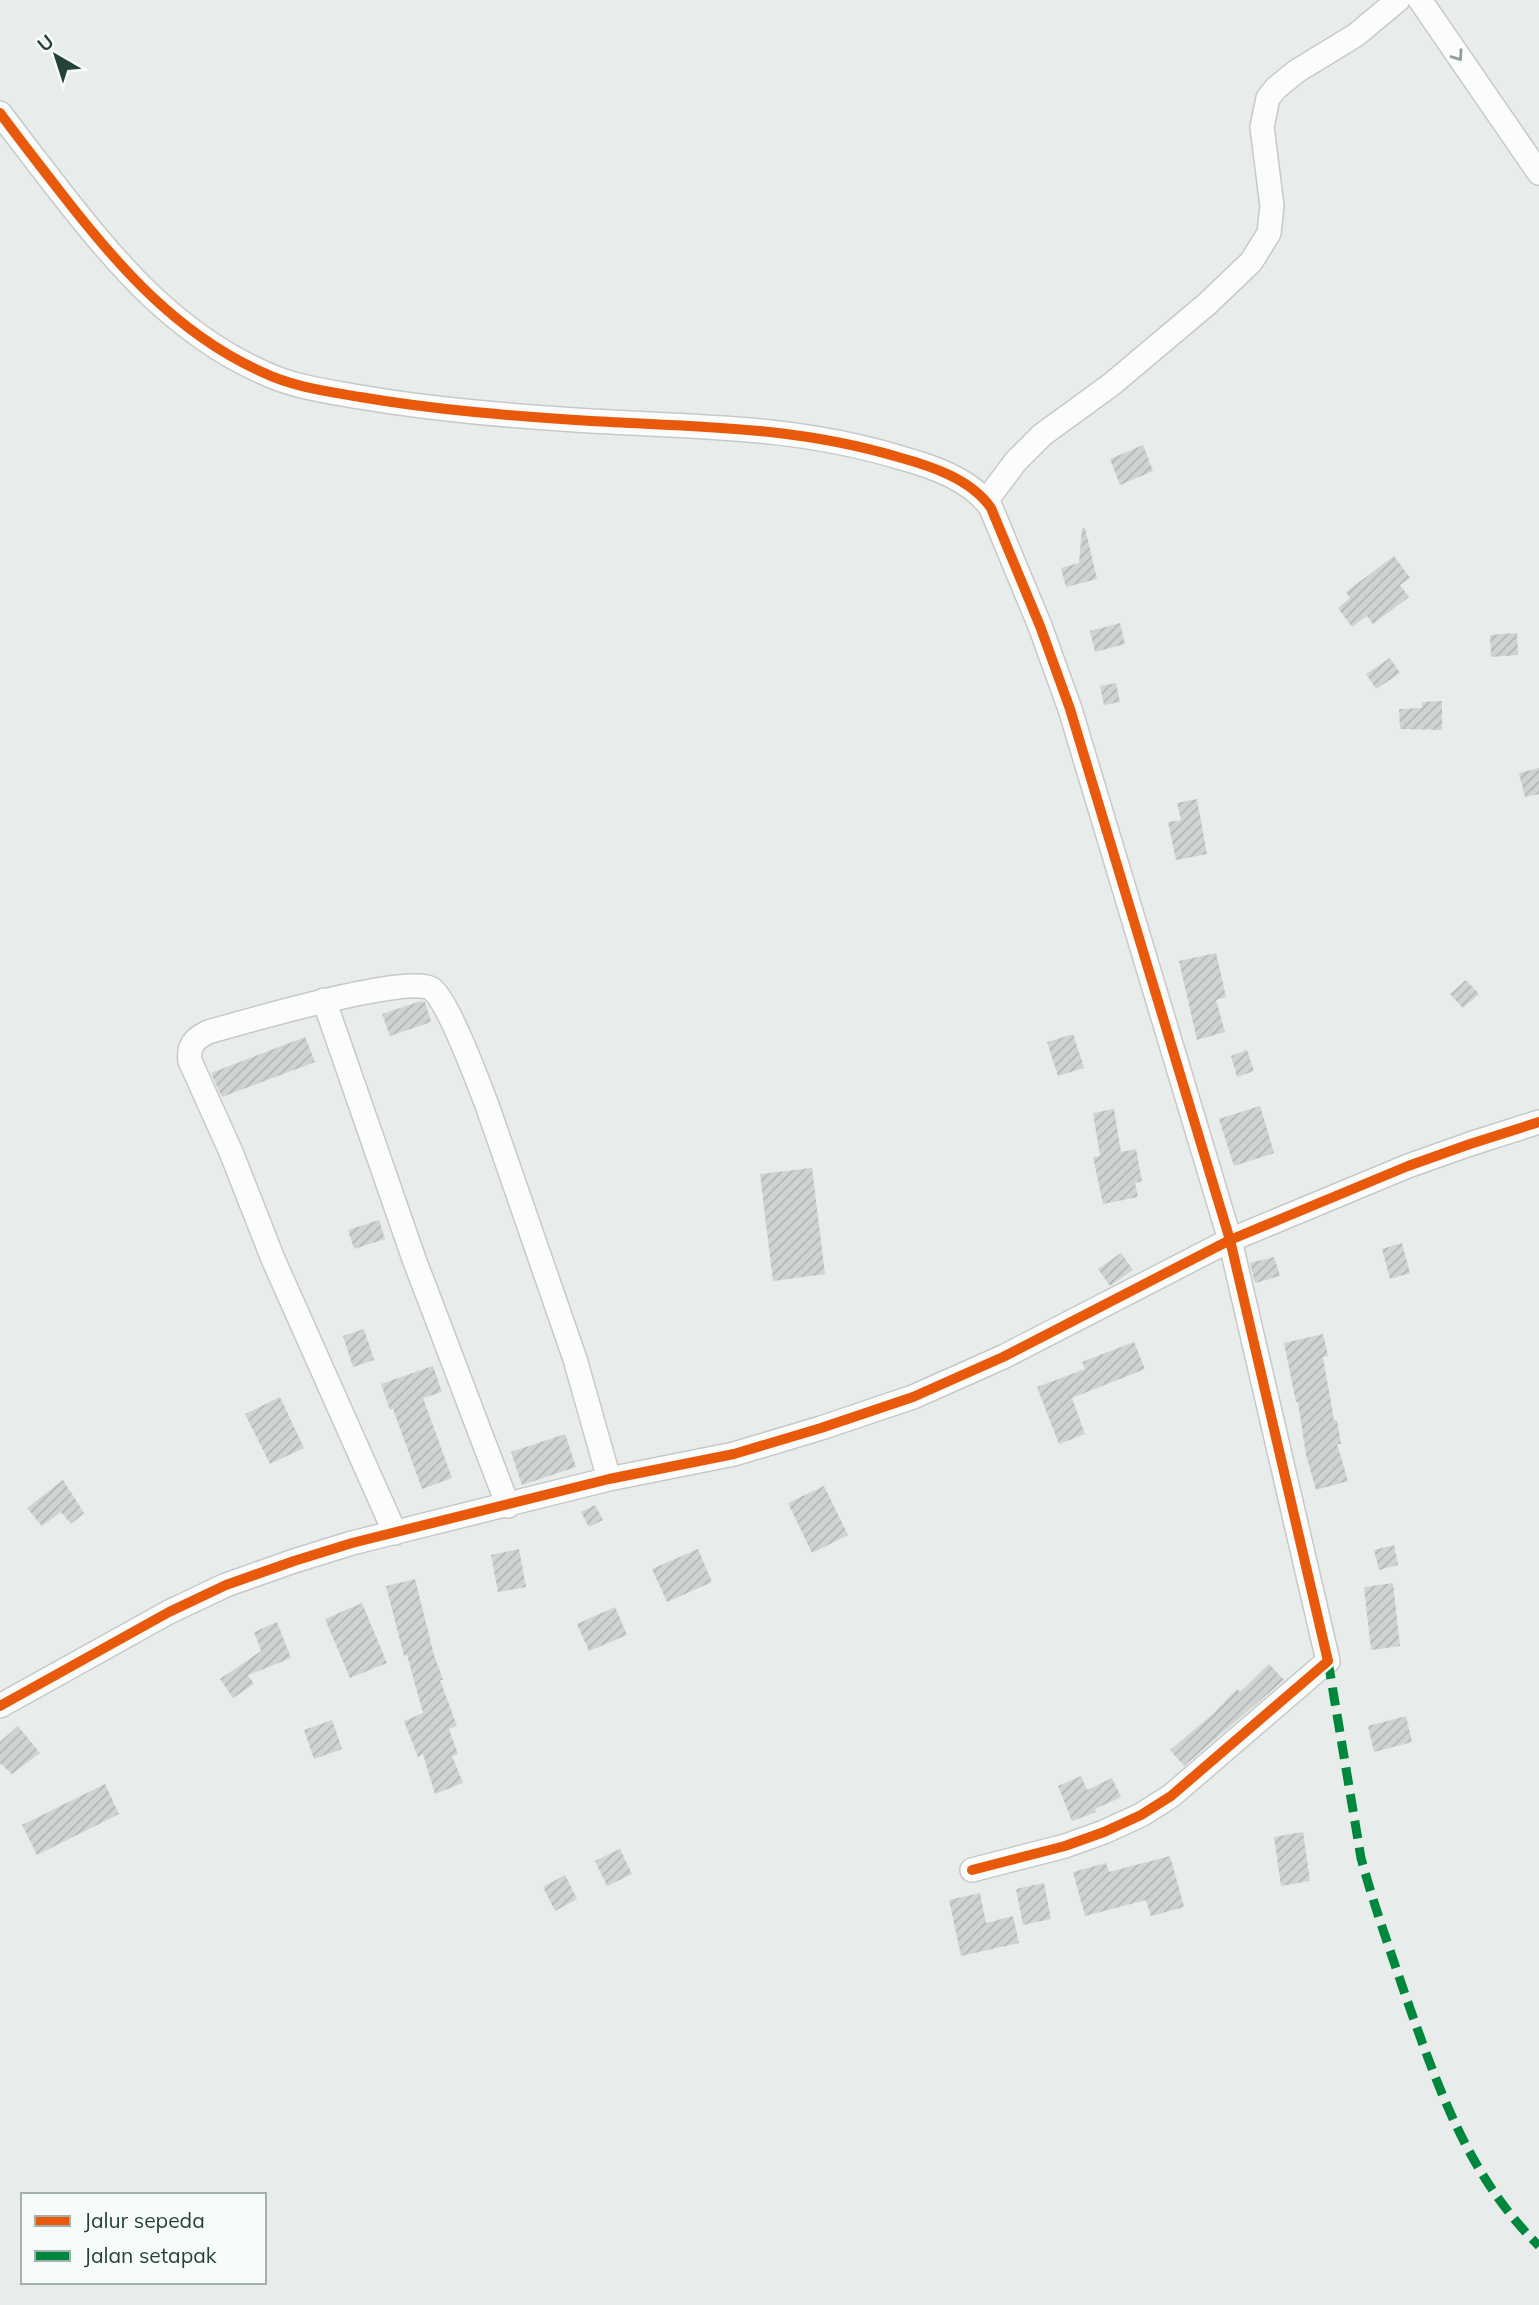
<svg xmlns="http://www.w3.org/2000/svg" width="1539" height="2305" viewBox="0 0 1539 2305" font-family="Mulish,sans-serif">
<style>
.building{fill:url(#building-hatch)}
.lines{fill:none;stroke-linecap:round;stroke-linejoin:round}
.minor-casing{stroke:#c5cac8;stroke-width:26}
.minor{stroke:#fcfcfc;stroke-width:23}
.quiet{stroke:#00873e;stroke-width:9;stroke-dasharray:18 9;stroke-linecap:butt}
.cycleway-casing{stroke:#f7fbf9;stroke-width:15}
.cycleway{stroke:#e8590c;stroke-width:10}
.oneway{stroke:#909f9b}
</style>
<defs>
<pattern id="building-hatch" width="6" height="6" patternUnits="userSpaceOnUse" patternTransform="scale(1.75)"><rect width="6" height="6" fill="#cfd4d2"/><path d="M-1 1l2-2M0 6l6-6M5 7l2-2" fill="none" stroke="#b2b7b5"/></pattern>
</defs>
<rect width="100%" height="100%" fill="#e8edeb"/>
<path class="building" d="M1143 445 1153 471 1120 485 1110 459Z
M1082 528H1085L1097 579 1066 587 1061 568 1079 563Z
M1394 556 1410 578 1400 585 1409 597 1373 624 1367 616 1352 627 1338 608 1350 598 1346 592Z
M1120 623 1125 644 1095 652 1090 631Z
M1517 633 1518 655 1491 657 1490 635Z
M1390 658 1400 673 1376 689 1366 674Z
M1116 683 1120 702 1104 705 1100 686Z
M1442 701V730L1400 729 1399 709 1422 708V702Z
M1539 768V794L1525 797 1519 773Z
M1197 799 1207 854 1176 860 1168 822 1181 820 1177 803Z
M1216 953 1226 997 1216 1000 1225 1032 1197 1040 1179 961Z
M1466 980 1479 994 1463 1008 1450 994Z
M421 1001 425 1002 431 1022 390 1036 382 1014Z
M1073 1034 1084 1068 1058 1076 1047 1042Z
M305 1037 315 1062 222 1097 211 1073Z
M1247 1050 1254 1071 1237 1077 1231 1056Z
M1260 1106 1274 1153 1234 1166 1219 1119Z
M1114 1109 1121 1152 1136 1149 1142 1181 1135 1183 1138 1197 1103 1204 1093 1157 1100 1156 1093 1113Z
M812 1168 825 1274 773 1281 760 1174Z
M379 1220 385 1239 354 1249 348 1230Z
M1402 1243 1410 1273 1390 1279 1382 1249Z
M1121 1253 1133 1270 1110 1286 1098 1269Z
M1274 1257 1280 1276 1255 1283 1250 1263Z
M364 1329 374 1360 353 1367 343 1336Z
M1323 1334 1328 1356 1323 1357 1334 1420H1337L1341 1444H1337L1348 1481 1316 1490 1306 1455 1298 1402H1296L1284 1343Z
M1134 1342 1145 1369 1072 1398 1085 1434 1059 1444 1037 1387 1085 1369 1082 1362Z
M433 1366 442 1392 423 1398 452 1478 422 1489 393 1409 390 1410 381 1384Z
M280 1397 304 1448 270 1464 245 1414Z
M565 1434 576 1467 522 1485 511 1452Z
M63 1480 84 1513 71 1524 61 1512 42 1526 27 1508Z
M824 1486 848 1535 812 1553 788 1503Z
M595 1505 603 1520 589 1527 581 1512Z
M1394 1545 1398 1565 1379 1570 1374 1550Z
M519 1549 526 1587 498 1592 491 1555Z
M698 1549 712 1582 667 1602 652 1569Z
M415 1579 434 1655 443 1680H440L457 1726 449 1729 458 1754 452 1756 463 1783 435 1794 423 1754 418 1757 404 1721 423 1713 407 1655 404 1656 386 1586Z
M1393 1583 1400 1646 1371 1650 1364 1587Z
M362 1603 387 1663 350 1678 325 1619Z
M615 1607 627 1635 589 1651 577 1624Z
M277 1622 291 1658 248 1675 254 1684 233 1698 220 1679 261 1651 254 1632Z
M1269 1664 1284 1680 1184 1766 1170 1750 1212 1715 1237 1689 1240 1692Z
M1406 1716 1412 1742 1374 1752 1368 1726Z
M332 1720 342 1749 314 1759 304 1730Z
M18 1726 40 1753 12 1774 0 1763V1742Z
M1081 1776 1087 1790 1112 1778 1121 1797 1095 1809 1096 1812 1072 1821 1058 1786Z
M105 1784 119 1814 37 1855 22 1825Z
M1303 1832 1310 1881 1281 1886 1274 1837Z
M620 1849 632 1874 607 1886 595 1861Z
M1170 1856 1184 1907 1151 1916 1146 1900 1085 1916 1073 1872 1106 1863 1109 1872Z
M565 1875 577 1899 555 1911 543 1887Z
M1044 1883 1051 1919 1023 1925 1016 1889Z
M980 1893 986 1923 1013 1916 1019 1943 961 1956 949 1900Z"/>
<g class="lines">
<defs>
<path id="minor" d="M1420 0 1539 173
M0 113C20 140 41 167 62 194 117 265 177 334 262 372 293 387 326 391 360 397 436 410 513 416 591 421 697 427 795 426 898 457 931 466 971 479 991 508L1040 626 1070 709 1230 1240 1328 1661 1171 1796 1141 1815 1104 1832 1065 1846 972 1870
M986 501 1016 461 1042 435 1112 384 1207 304 1251 262 1269 233 1272 206 1262 127 1268 98 1276 88 1297 71 1356 35 1398 0
M324 1000 414 1259 508 1506
M395 1533 273 1259 231 1152 190 1061C188 1046 194 1039 208 1032 240 1023 411 973 432 989 449 1003 478 1082 487 1105L575 1359 609 1479
M0 1706 169 1612 226 1585 294 1561 352 1543 609 1479 734 1454 821 1428 913 1397 1003 1357 1230 1240 1408 1166 1470 1144 1539 1122"/>
</defs>
<use href="#minor" class="minor-casing"/>
<use href="#minor" class="minor"/>
<path class="quiet" d="M1328 1661 1361 1858C1374 1906 1391 1953 1407 2000 1439 2090 1469 2177 1539 2246"/>
<defs>
<path id="cycleway" d="M0 113C20 140 41 167 62 194 117 265 177 334 262 372 293 387 326 391 360 397 436 410 513 416 591 421 697 427 795 426 898 457 931 466 971 479 991 508L1040 626 1070 709 1230 1240 1328 1661 1171 1796 1141 1815 1104 1832 1065 1846 972 1870
M0 1706 169 1612 226 1585 294 1561 352 1543 609 1479 734 1454 821 1428 913 1397 1003 1357 1230 1240 1408 1166 1470 1144 1539 1122"/>
</defs>
<use href="#cycleway" class="cycleway-casing"/>
<use href="#cycleway" class="cycleway"/>
</g>
<defs><path id="oneway-chevron" d="M-2-3.5L2.5 0L-2 3.5" fill="none" stroke-width="1.6" stroke-linecap="round" stroke-linejoin="round" transform="scale(1.75)"/></defs>
<use class="oneway" href="#oneway-chevron" transform="translate(1458 56) rotate(55)"/>
<rect x="21" y="2193" width="245" height="91" fill="#f7fbf9" stroke="#a3b1ad" stroke-width="2"/>
<rect x="35" y="2216" width="35" height="10" fill="#e8590c" stroke="#a3b1ad" stroke-width="2"/>
<text x="84" y="2228" font-size="21" fill="#24423a">Jalur sepeda</text>
<rect x="35" y="2251" width="35" height="10" fill="#00873e" stroke="#a3b1ad" stroke-width="2"/>
<text x="84" y="2263" font-size="21" fill="#24423a">Jalan setapak</text>
<g transform="translate(56 56) rotate(321)" stroke="#f7fbf9" stroke-width="5" paint-order="stroke">
<path d="M0-5L12 26L0 18L-12 26Z" fill="#24423a"/>
<text y="-10" font-size="19" font-weight="bold" text-anchor="middle" fill="#24423a">U</text>
</g>
</svg>
